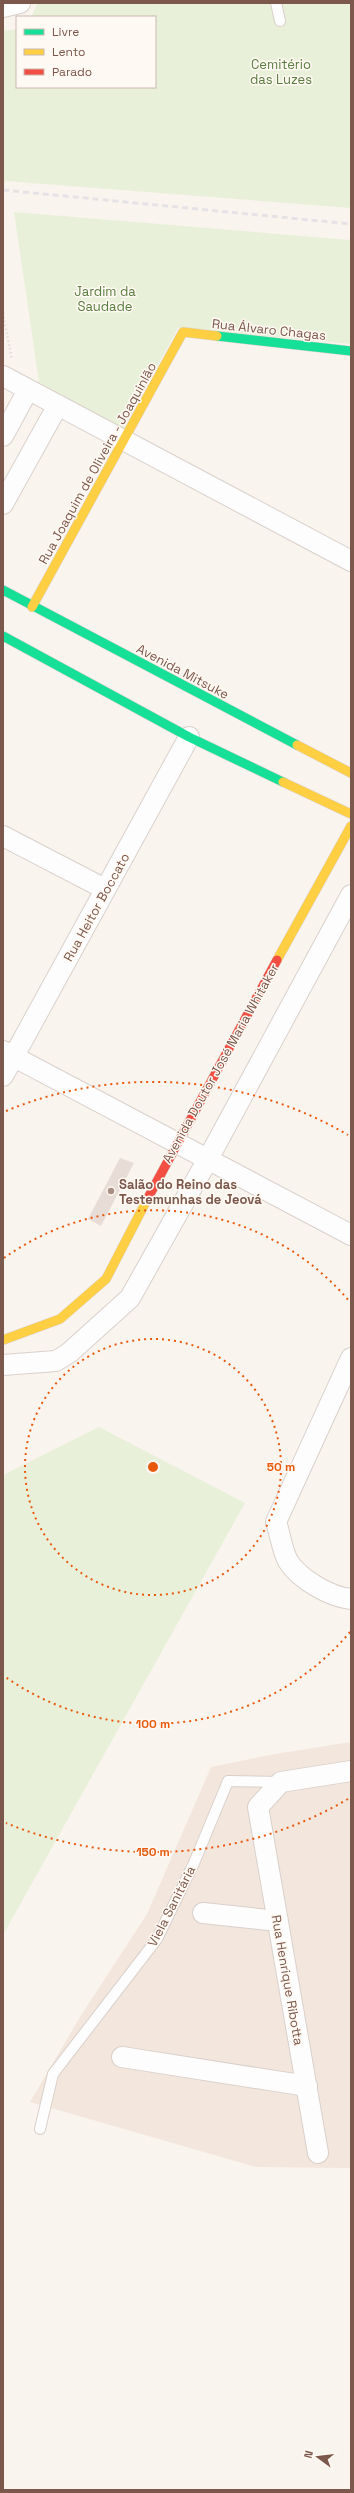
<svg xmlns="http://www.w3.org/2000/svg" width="354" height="2493" viewBox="0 0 354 2493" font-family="'Space Grotesk',sans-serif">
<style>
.residential{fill:#f3e6dd}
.green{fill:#e9f0d9}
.building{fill:#e7dcd6}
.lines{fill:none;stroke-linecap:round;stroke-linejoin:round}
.lane-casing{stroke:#d9d0cb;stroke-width:12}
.street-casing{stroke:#d9d0cb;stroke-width:22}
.fast-casing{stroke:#dad0cb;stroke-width:10}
.slow-casing{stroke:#dad0cb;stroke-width:10}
.jam-casing{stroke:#dad0cb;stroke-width:10}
.path{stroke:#ddd2cf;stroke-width:2.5;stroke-dasharray:1 3;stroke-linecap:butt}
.lane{stroke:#fefdfd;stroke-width:10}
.street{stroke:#fefdfd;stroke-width:20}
.fast{stroke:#16e098;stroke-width:9}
.slow{stroke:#ffcf43;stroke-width:9}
.jam{stroke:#f24e42;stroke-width:9}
.rail{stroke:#e6e3e6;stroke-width:3;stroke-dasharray:6 4;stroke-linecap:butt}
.ring{fill:none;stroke:#e8590c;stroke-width:2;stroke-dasharray:2 4}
.poi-dot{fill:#a88e84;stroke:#fff9f3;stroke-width:1.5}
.labels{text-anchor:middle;stroke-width:3;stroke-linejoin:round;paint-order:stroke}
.park-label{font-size:13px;fill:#587c3f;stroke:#fff9f3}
.street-label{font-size:13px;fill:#7c574b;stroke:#fff9f3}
.poi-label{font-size:13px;font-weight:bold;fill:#7c574b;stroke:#fff9f3;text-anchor:start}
.centre{fill:#e8590c;stroke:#fff9f3;stroke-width:2}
.ring-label{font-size:12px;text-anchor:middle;font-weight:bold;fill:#e8590c;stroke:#fff9f3;stroke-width:3;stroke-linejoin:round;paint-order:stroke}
</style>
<rect width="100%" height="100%" fill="#faf4ef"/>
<path class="residential" d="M351 1742V2168L256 2167 30 2102 80 2017 147 1914 211 1767 275 1754Z"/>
<path class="green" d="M38 3H351V208L5 181 3 201V29L7 31 17 29V87H155V17H31Z
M14 212 351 240V344L178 328 121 433 39 382Z
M99 1427 245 1503 3 1935V1475Z"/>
<path class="building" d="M120 1158 134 1163 101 1226 88 1219Z"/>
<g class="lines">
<defs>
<path id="lane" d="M276 3 280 21
M40 2129 53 2074 157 1939 194 1863 228 1781 281 1782"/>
<path id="street" d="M3 7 20 3
M3 376 351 561
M3 436 28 390
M3 504 58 405
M3 836 105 889
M3 1051 351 1235
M3 1076 189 737
M351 1358 276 1522C280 1533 282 1550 288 1561 299 1579 330 1597 351 1599
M3 1365 56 1361 69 1353 130 1298 208 1159 351 895
M203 1913 278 1921
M122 2057 307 2086
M318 2153 258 1807 281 1782 351 1771"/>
<path id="fast" d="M217 336 351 351
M3 590 297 745
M3 636 189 737 283 782"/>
<path id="slow" d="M32 607 183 332 217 336
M297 745 351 773
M283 782 351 814
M277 960 351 826
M3 1340 60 1319 106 1279 149 1196"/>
<path id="jam" d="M149 1196 277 960"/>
</defs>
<use href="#lane" class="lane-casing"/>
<use href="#street" class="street-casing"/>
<use href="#fast" class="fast-casing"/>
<use href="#slow" class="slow-casing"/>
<use href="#jam" class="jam-casing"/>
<path class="path" d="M3 313 12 360"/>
<use href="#lane" class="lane"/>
<use href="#street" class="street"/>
<use href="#fast" class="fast"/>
<use href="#slow" class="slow"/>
<use href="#jam" class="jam"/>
<path class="rail" d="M3 190 351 224"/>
</g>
<g class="ring">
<circle cx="153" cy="1467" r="128"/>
<path d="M350 1632A257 257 0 0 1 4 1676M4 1258A257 257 0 0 1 350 1302"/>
<path d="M348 1799A385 385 0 0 1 6 1823M6 1111A385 385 0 0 1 348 1135"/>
</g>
<circle class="poi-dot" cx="111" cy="1191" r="4"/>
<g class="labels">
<g class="park-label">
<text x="281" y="69">Cemitério<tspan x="281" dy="15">das Luzes</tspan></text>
<text x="105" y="296">Jardim da<tspan x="105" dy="15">Saudade</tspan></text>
</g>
<g class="street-label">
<text transform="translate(269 329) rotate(6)" y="5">Rua Álvaro Chagas</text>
<text transform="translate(97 463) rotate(-61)" y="5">Rua Joaquim de Oliveira - Joaquinlão</text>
<text transform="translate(183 671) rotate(28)" y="5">Avenida Mitsuke</text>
<text transform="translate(96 907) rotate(-61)" y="5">Rua Heitor Boccato</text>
<text transform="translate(220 1063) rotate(-61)" y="5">Avenida Doutor José Maria Whitaker</text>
<text transform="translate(171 1906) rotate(-63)" y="5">Viela Sanitária</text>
<text transform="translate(288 1980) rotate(80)" y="5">Rua Henrique Ribotta</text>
</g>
<g class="poi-label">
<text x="119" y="1189">Salão do Reino das<tspan x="119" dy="15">Testemunhas de Jeová</tspan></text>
</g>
</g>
<circle cx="153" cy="1467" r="6" class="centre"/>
<g class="ring-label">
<text x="281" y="1471">50 m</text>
<text x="153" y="1728">100 m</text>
<text x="153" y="1856">150 m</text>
</g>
<rect width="354" height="2493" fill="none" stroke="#7c574b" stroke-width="8"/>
<rect x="16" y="16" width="140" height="72" fill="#fff9f3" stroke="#cbb8b0"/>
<rect x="24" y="29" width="20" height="6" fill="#16e098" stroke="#cbb8b0"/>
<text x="52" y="36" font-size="12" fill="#7c574b">Livre</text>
<rect x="24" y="49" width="20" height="6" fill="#ffcf43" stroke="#cbb8b0"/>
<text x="52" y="56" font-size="12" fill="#7c574b">Lento</text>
<rect x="24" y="69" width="20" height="6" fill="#f24e42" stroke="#cbb8b0"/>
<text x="52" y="76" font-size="12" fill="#7c574b">Parado</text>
<g transform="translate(318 2457) rotate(285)" stroke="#fff9f3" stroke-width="3" paint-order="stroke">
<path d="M0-3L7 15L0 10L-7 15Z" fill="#7c574b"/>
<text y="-6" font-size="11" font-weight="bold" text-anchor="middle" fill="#7c574b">N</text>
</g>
</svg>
